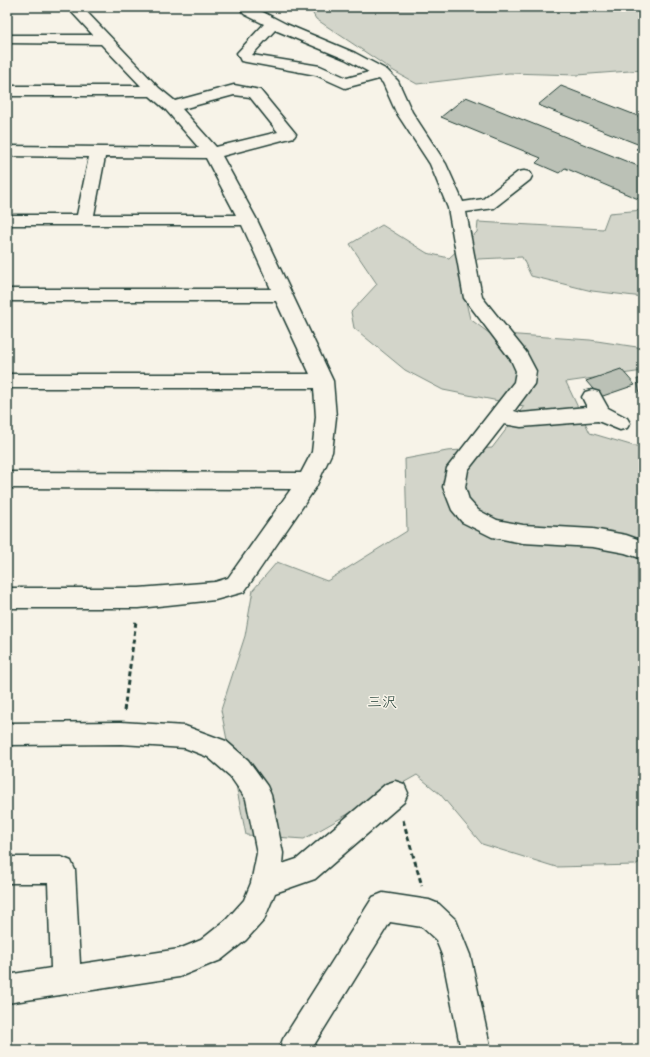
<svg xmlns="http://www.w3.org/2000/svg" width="650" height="1057" viewBox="0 0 650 1057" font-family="'Patrick Hand','Klee One',sans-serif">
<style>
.green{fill:#d3d5ca;stroke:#79897f}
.building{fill:#bbc1b6;stroke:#1f3d34}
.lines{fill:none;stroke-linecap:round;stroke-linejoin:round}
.minor-casing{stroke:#1f3d34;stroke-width:3}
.path{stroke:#1f3d34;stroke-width:3;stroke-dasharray:5 3.5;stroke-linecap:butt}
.minor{fill:#f7f3e8;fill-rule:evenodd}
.labels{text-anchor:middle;stroke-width:3;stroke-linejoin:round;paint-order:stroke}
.quarter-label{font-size:15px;fill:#1f3d34;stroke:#f7f3e8}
</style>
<rect width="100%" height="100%" fill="#f7f3e8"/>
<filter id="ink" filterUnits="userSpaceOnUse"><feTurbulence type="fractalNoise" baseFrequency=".025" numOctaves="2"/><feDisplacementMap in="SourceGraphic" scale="8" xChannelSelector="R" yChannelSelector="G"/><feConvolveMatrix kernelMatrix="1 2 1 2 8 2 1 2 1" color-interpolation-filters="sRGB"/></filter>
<g filter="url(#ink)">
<path class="green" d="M309 7H643V70L577 75 509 73 417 84 392 70 316 19Z
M643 210V297L592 291 531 276 522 257 478 259 459 272 470 319 489 333 590 340 637 347 643 349V371L566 382 590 433 634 446H643V860L635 865 556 867 482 844 440 794 417 775 304 839 246 835 221 710 245 636 253 590 277 562 327 581 407 531 405 459 447 451 492 448 524 406 443 390 405 370 354 328 351 312 377 284 350 244 382 225 427 253 449 258 477 232 478 222 603 229 609 213Z"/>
<path class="building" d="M561 86 643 118V152L636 149 640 145 538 105Z
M466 97 643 168V201L565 168 559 173 536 163 541 158 441 117Z
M621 369 635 385 600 397 586 381Z
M637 379H643V395H640Z"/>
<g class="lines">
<defs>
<path id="minor" d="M67 7H82L159 88 175 101 234 85 260 90 296 134 294 137 222 156 257 220 333 381 336 417 332 452 316 487 244 592 215 600 139 608H7V588H139L215 582 228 578 291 489 7 488V472L301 473 312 452 316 417 314 388H7V374H310L276 301H7V289H271L242 225H7V215H77L89 157 7 156V146L199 148 166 110 150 96H7V86H141L101 44 7 43V35H93ZM234 95 250 97 278 132 216 147 182 109ZM105 157 206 158 236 215H94Z
M244 7H258L257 9 286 24 355 53 387 70 398 81 412 112 446 164 463 202 483 199 518 172 524 171 530 172 532 176 530 180 494 208 466 212 482 297 526 352 536 371 534 384 514 411 521 413 587 407 582 397 585 392 592 390 599 392 608 408 627 418 630 423 627 428 620 430 598 421 521 427 504 424 468 470 465 487 469 500 478 510 497 520 523 525 593 529 626 535 643 541V559L625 553 593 547 523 543 492 537 462 522 452 510 443 487 447 468 514 382 516 371 511 360 464 298 448 208 430 164 396 112 383 83 379 79 345 88 316 75 241 61 237 53 264 24 244 14 242 11ZM275 30 345 59 369 72 347 78 320 66 252 55Z
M121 722 185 726 226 741 248 760 267 786 271 795 283 853 282 864 297 859 386 784 395 781 404 784 408 793 404 802 315 879 275 893 264 920 246 940 221 960 211 964 179 977 7 1003V975L51 968 48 883H7V857H61L71 861 75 870 80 964 179 949 201 940 226 920 244 900 251 883 257 853 246 799 230 776 208 757 185 748 121 744 7 745V723Z
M383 893 429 900 439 904 456 920 470 955 491 1050H461L442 955 436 940 422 927 390 922 311 1050H279L283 1039 373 897Z"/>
</defs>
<use href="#minor" class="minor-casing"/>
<path class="path" d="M124 711 136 621
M403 820 422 886"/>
<use href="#minor" class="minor"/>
</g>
</g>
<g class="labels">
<g class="quarter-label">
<text x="382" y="707">三沢</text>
</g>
</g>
<rect width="650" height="1057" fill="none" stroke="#f7f3e8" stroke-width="24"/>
<rect x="12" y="12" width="626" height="1033" fill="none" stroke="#1f3d34" stroke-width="1.5" filter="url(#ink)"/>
</svg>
